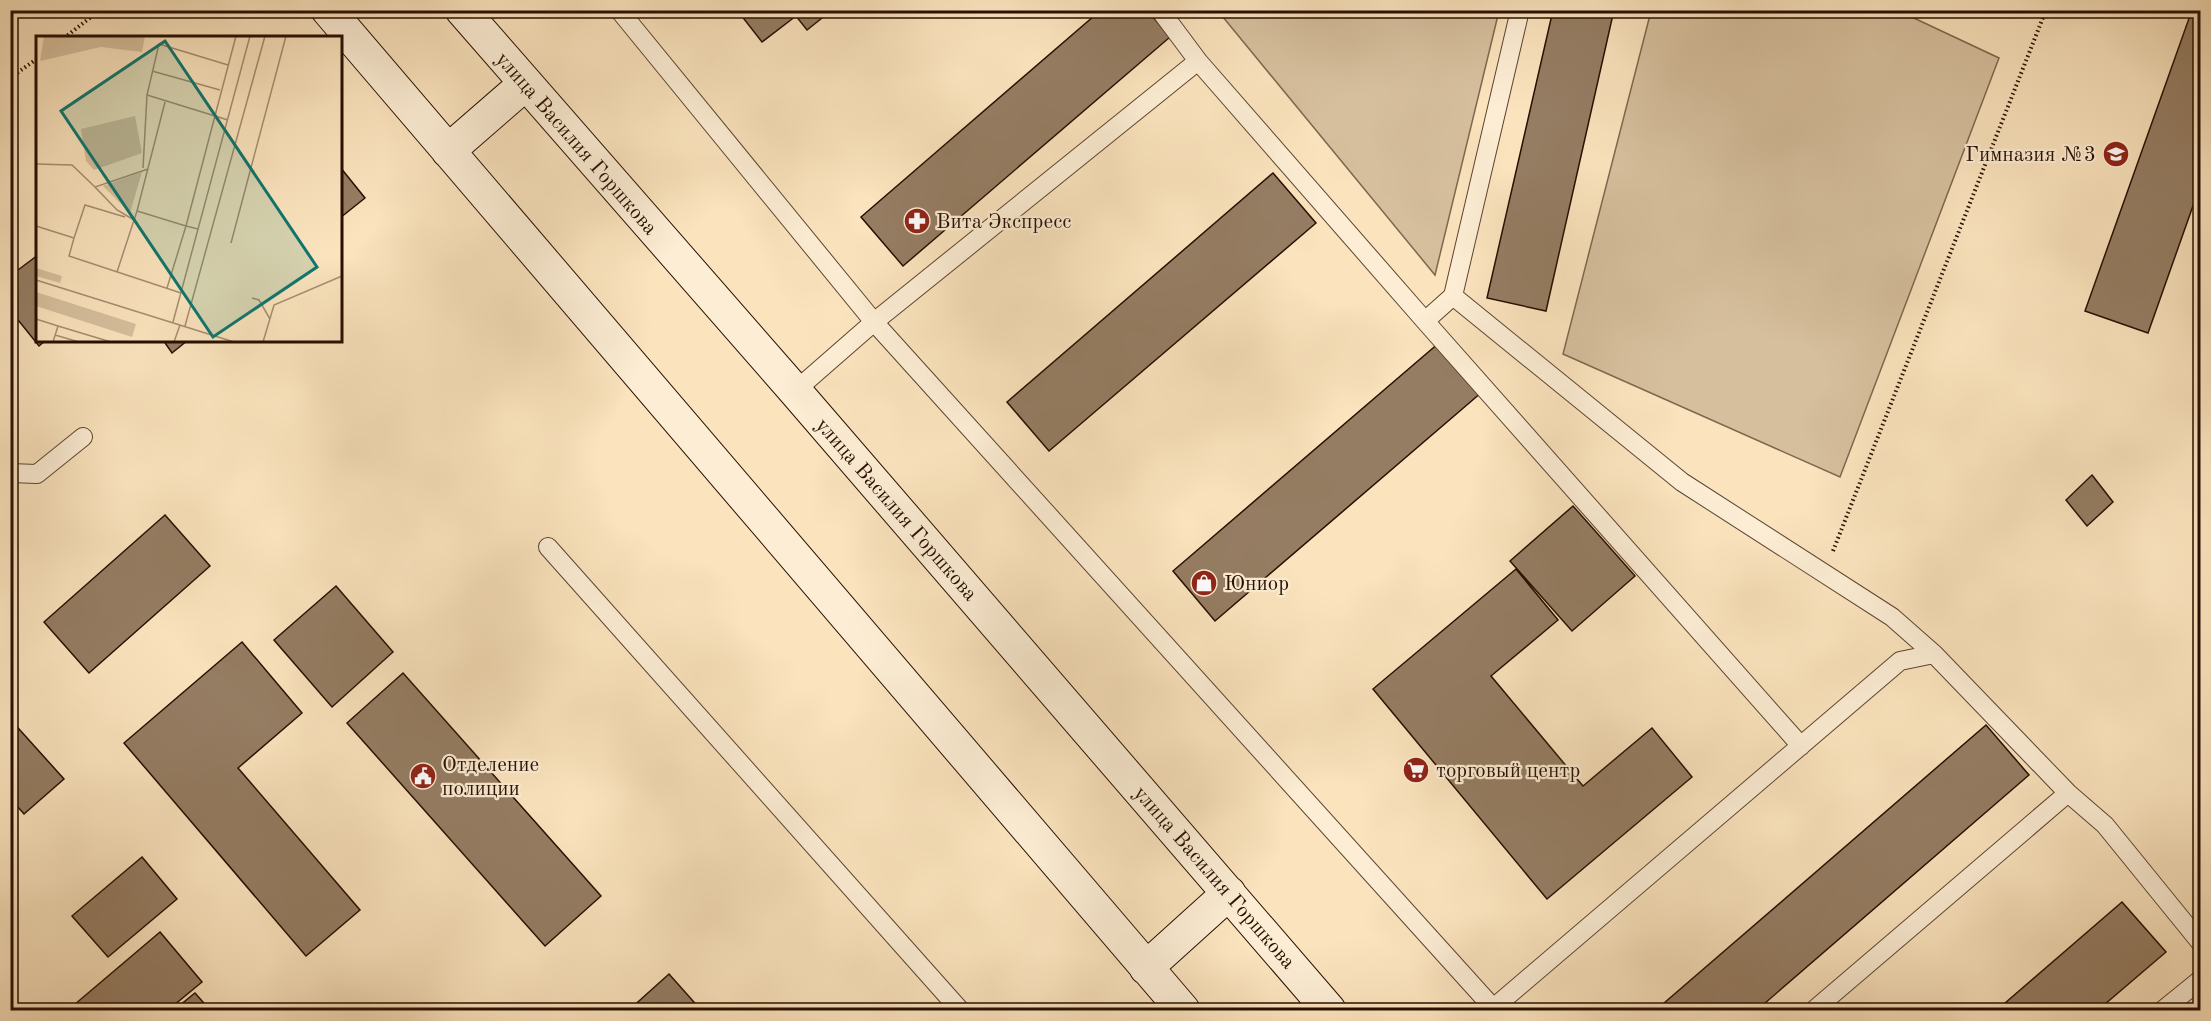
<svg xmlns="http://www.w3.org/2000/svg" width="2211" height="1021" viewBox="0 0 2211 1021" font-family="'Old Standard TT',serif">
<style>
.green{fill:#d6bf9d;stroke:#7f674f;stroke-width:1.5}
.building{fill:#957d63;stroke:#280f01;stroke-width:1.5}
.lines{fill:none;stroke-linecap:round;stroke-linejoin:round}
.lane-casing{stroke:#5c4430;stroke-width:20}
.secondary-casing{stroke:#280f01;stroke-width:35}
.path{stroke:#280f01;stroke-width:4;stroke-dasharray:1.5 3;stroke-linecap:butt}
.lane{stroke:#fcedd4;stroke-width:18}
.secondary{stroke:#fcedd4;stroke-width:33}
.labels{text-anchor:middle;stroke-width:4.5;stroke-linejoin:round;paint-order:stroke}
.street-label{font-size:21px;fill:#280f01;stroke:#fcedd4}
.poi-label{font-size:21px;fill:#280f01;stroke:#fcedd4;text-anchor:start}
.inset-road{fill:none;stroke:#a68e72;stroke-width:1.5}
.view{fill:#0f766e;fill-opacity:0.15;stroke:#0f766e;stroke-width:3}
.inset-edge{fill:none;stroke:#280f01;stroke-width:3}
</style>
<rect width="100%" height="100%" fill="#fae3bd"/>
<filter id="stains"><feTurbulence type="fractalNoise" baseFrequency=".00333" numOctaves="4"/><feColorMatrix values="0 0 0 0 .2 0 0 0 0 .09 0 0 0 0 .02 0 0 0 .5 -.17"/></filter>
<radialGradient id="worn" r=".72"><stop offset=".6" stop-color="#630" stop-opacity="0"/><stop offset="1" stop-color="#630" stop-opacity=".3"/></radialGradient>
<path class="green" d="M1218 11H1499L1435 275Z
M1651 11H1899L1999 58 1840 477 1563 354Z"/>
<path class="building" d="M737 10H832L807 30 796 16 762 42Z
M1101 10H1147L1170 37 903 266 861 217Z
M1553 10H1614L1546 311 1487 298Z
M2192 10H2200V186L2148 333 2085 311Z
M340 167 365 198 340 218Z
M1273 173 1316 223 1049 451 1007 402Z
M38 255V340H46L39 346 10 310V276Z
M163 340H188L172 353Z
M1440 342 1482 392 1215 621 1173 571Z
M2092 475 2113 502 2087 526 2066 500Z
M1573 506 1635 576 1572 631 1510 561Z
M165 515 210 566 89 673 44 622Z
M1516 569 1558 620 1491 676 1583 786 1652 728 1692 777 1547 899 1373 689Z
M336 586 393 652 332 707 274 640Z
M242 642 302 713 238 768 360 910 306 956 124 743Z
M403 673 601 896 545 946 347 723Z
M10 719 64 779 24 814 10 798Z
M1986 725 2029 775 1757 1010H1656Z
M142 857 177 899 108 957 72 916Z
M2122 902 2166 952 2098 1010H1997Z
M160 932 202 982 168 1010H79L74 1005Z
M669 974 701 1010H629Z
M195 993 210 1010H174Z"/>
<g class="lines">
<defs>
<path id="lane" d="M619 10 874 322 1198 61 1425 321 1801 746
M1160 10 1198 61
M1453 296 1682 482 1892 617 1934 654
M1425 321 1453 296 1520 10
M795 391 874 322 1495 1010
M10 473 37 474 83 437
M548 547 960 1010
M1491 1010 1900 661 1934 654 2068 793 2105 825 2200 942
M1814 1010 2068 793
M2163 1010 2200 980"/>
<path id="secondary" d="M328 10 1183 1010
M462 10 795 391 1329 1010
M448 151 525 84
M1146 968 1229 893"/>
</defs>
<use href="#lane" class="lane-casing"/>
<use href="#secondary" class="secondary-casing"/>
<path class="path" d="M165 10 170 17 179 10
M2034 10 2044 15 2046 10
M64 38 100 10
M10 78 38 58
M1833 551 2044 15"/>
<use href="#lane" class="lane"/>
<use href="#secondary" class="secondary"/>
</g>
<defs>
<symbol id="school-disc" viewBox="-11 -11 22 22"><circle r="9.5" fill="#8f2418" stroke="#fcedd4"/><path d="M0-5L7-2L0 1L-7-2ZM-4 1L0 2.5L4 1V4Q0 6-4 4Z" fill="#fff"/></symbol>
<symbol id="pharmacy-disc" viewBox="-11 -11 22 22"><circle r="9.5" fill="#8f2418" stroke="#fcedd4"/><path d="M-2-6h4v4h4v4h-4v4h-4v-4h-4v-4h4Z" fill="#fff"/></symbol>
<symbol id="shop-disc" viewBox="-11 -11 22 22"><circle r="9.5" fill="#8f2418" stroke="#fcedd4"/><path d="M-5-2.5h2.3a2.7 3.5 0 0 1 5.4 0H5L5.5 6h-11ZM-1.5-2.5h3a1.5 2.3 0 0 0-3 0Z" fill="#fff"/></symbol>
<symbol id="supermarket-disc" viewBox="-11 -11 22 22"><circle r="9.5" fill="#8f2418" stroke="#fcedd4"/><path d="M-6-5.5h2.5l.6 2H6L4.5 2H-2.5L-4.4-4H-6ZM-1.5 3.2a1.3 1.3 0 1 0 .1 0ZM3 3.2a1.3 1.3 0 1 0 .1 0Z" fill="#fff"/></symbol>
<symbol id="civic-disc" viewBox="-11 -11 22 22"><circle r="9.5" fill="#8f2418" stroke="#fcedd4"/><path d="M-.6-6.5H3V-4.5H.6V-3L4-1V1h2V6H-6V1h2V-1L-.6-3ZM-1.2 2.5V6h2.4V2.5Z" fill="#fff"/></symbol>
</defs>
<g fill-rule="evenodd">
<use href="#school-disc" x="2101" y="139" width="30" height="30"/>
<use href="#pharmacy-disc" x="902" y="206" width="30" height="30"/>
<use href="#shop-disc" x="1189" y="568" width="30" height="30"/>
<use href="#supermarket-disc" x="1401" y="755" width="30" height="30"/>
<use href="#civic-disc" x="408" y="761" width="30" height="30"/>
</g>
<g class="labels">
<g class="street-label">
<text transform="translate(577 143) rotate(49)" y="7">улица Василия Горшкова</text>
<text transform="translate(897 509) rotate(49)" y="7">улица Василия Горшкова</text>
<text transform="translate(1215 877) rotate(49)" y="7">улица Василия Горшкова</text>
</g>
<g class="poi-label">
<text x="2096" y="161" text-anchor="end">Гимназия №3</text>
<text x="936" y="228">Вита Экспресс</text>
<text x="1224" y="590">Юниор</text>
<text x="442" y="771">Отделение<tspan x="442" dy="24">полиции</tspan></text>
<text x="1436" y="777">торговый центр</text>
</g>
</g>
<g transform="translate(36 36)">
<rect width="306" height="306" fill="#fae3bd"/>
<path d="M8 0H109L106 16 65 11 4 25ZM99 80 106 117 58 134 50 125 45 93ZM106 136 94 177 67 150ZM0 232 26 240 24 247 0 240ZM0 256 100 288 96 301 0 270Z" fill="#d6bf9d"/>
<path class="inset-road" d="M116 35 184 54M129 66 101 175 150 190 131 252M192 84 111 59 123 8 192 29M0 128 36 129 59 151M107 132 111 59M98 184 81 174 59 151 112 133M0 190 38 202 33 220 145 257M162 193 150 190 200 0M38 202 49 169 89 181M195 207 250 0M81 236 101 175M0 244 198 306M216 262 223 264 234 283M0 283 22 290 17 306M137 286 214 0M22 290 75 306M149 290 229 0M19 299 43 306M138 306 144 289M227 306 238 269 306 240"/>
<path class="view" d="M129 5 281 231 177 301 25 75Z"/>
<rect width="306" height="306" class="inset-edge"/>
</g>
<rect width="2211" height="1021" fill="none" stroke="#fae3bd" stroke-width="36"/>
<rect x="12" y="12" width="2187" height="997" fill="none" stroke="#280f01" stroke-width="3"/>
<rect x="18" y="18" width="2175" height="985" fill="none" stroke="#280f01" stroke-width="1.5"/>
<rect width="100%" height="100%" filter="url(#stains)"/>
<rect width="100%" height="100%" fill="url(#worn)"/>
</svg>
